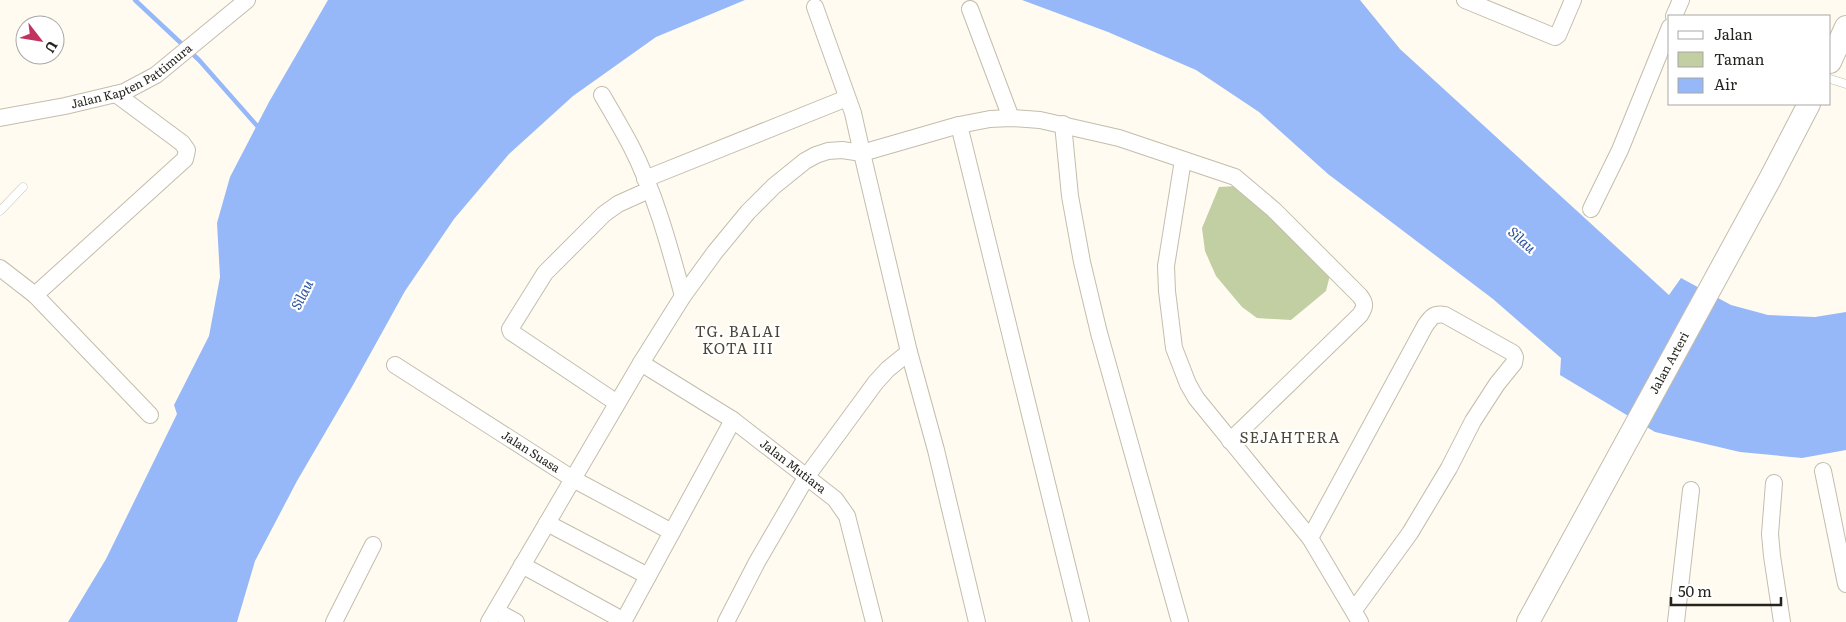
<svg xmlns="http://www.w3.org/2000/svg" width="1846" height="622" viewBox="0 0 1846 622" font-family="Literata,serif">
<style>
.green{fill:#c1cfa2}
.water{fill:#96b8f8}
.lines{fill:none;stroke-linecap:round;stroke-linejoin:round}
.stream{stroke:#96b8f8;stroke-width:4.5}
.lane-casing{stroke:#c3bdac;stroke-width:9}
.street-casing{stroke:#c3bdac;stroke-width:18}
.secondary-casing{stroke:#c3bdac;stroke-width:24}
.lane{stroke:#fff;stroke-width:8}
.street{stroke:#fff;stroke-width:16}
.secondary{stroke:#fff;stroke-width:22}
.labels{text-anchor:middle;stroke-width:4.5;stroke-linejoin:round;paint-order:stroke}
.street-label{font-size:12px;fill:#26241e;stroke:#fff}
.water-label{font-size:14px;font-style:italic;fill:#2d539e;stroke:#fff}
.quarter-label{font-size:15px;letter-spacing:1px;fill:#4b4638;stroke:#fff}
</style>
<rect width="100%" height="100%" fill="#fffbf1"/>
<path class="green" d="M1237 186 1330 275 1326 291 1291 320 1257 318 1242 307 1216 276 1205 251 1202 228 1219 187Z"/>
<path class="water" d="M328 0H745L656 37 573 96 509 154 454 219 405 291 353 385 297 481 255 561 237 622H68L106 559 177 414 174 405 209 336 220 277 217 223 230 177 269 102Z
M1022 0H1360L1400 49 1669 295 1681 278 1731 305 1768 315 1815 317 1846 312V450L1802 458 1740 452 1655 432 1560 375 1561 358 1493 299 1328 174 1259 112 1196 70 1108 32Z"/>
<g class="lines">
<path class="stream" d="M135 0 199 60 259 128"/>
<defs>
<path id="lane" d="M1830 79 1846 84
M0 211 23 187"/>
<g id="street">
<path d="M1465 0 1555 37 1558 35 1573 0"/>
<path d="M815 7 853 113 862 153 909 352 936 450 977 622"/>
<path d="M970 9 1011 118"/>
<path d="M1674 16 1681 0"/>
<path d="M602 95C612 112 622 129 631 146 655 193 669 245 683 296"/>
<path id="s1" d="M0 118 65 106 124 92 156 75 247 0"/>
<path d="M1063 124 1070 196 1082 262 1099 333 1180 622"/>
<path d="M959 125 1081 622"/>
<path d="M1183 160 1166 266 1167 291 1174 348 1188 384 1196 398 1310 538 1360 622"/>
<path d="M645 179 847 98"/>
<path d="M1591 209 1620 150 1670 27"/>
<path d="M0 268 35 295 150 415"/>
<path d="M35 295 185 159 187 150 182 143 116 94"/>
<path id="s2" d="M641 363 733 420 835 499 847 516 874 622"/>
<path id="s3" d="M395 365 573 479 672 532"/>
<path d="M617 403 511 332 510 329 545 273 604 214 618 204 649 190"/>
<path d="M1823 471 1846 584"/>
<path d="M1774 483 1770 534 1772 556 1782 622"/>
<path d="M547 523 648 576"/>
<path d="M1310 538 1425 326C1431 317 1434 313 1445 315L1513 353 1515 357 1514 363 1497 384 1473 421 1449 468 1410 533 1354 610"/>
<path d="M522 565 624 621"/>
<path d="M496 611 516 622"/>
<path d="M334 622 373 545"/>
<path d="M489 622 641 363 683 296 715 252 748 212 774 186 805 161 816 155 828 151 842 150 862 153 959 125 990 119 1011 118 1040 120 1119 138 1235 177 1274 210 1360 296C1366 304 1365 307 1360 315L1230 441"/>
<path d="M623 622 733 420"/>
<path d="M726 622 757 562 807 476 876 382 888 369 909 352"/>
<path d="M1676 622 1691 490"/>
</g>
<g id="secondary">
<path d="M1830 62 1846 27"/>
<path id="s4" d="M1528 622 1770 179 1809 104"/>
</g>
</defs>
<use href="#lane" class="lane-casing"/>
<use href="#street" class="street-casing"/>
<use href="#secondary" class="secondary-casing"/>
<use href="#lane" class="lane"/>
<use href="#street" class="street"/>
<use href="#secondary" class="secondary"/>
</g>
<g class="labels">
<g class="street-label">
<text dy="4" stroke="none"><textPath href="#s1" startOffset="140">Jalan Kapten Pattimura</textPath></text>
<text dy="4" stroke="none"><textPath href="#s4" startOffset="295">Jalan Arteri</textPath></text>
<text dy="4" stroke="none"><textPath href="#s3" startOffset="161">Jalan Suasa</textPath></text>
<text dy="4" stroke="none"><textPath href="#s2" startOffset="184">Jalan Mutiara</textPath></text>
</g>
<g class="water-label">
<text transform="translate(1522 240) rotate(42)" y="5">Silau</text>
<text transform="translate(302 295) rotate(-63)" y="5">Silau</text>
</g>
<g class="quarter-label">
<text x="738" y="337">TG. BALAI<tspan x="738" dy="17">KOTA III</tspan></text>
<text x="1290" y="443">SEJAHTERA</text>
</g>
</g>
<rect x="1668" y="15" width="162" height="90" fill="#ffffff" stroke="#a8a7a5"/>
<rect x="1678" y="31" width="25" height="8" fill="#ffffff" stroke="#a8a7a5"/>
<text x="1714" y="40" font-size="15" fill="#26241e">Jalan</text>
<rect x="1678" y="52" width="25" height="15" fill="#c1cfa2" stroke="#a8a7a5"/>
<text x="1714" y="65" font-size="15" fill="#26241e">Taman</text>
<rect x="1678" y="78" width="25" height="15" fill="#96b8f8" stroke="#a8a7a5"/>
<text x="1714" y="90" font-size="15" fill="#26241e">Air</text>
<g transform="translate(40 40) rotate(121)"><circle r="24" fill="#ffffff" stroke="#a8a7a5"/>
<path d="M0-4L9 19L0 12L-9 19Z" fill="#c1325f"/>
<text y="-8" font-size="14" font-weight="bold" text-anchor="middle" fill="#26241e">U</text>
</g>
<path d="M1671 597v8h110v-8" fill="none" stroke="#26241e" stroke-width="2.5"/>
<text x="1678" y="597" font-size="15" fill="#26241e" stroke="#ffffff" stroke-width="4" paint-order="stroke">50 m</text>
</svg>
